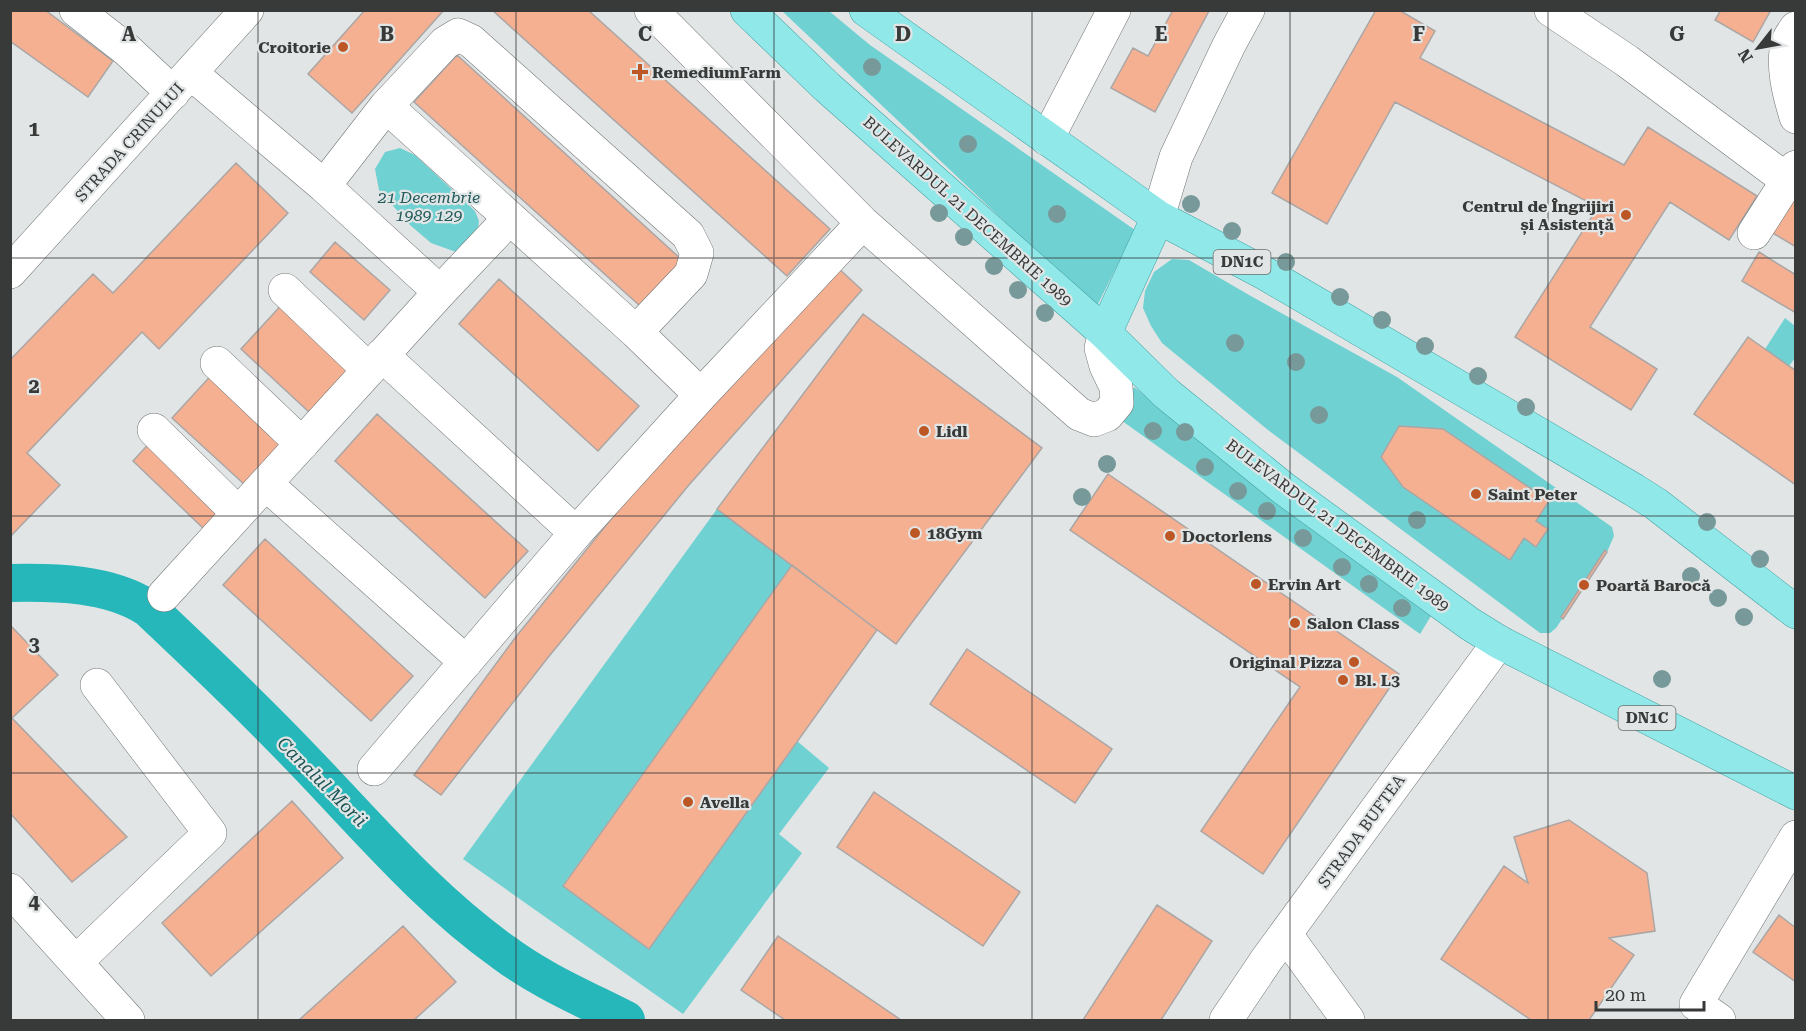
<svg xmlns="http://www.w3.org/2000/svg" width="1806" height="1031" viewBox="0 0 1806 1031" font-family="'Roboto Serif',serif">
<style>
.green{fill:#70d1d2}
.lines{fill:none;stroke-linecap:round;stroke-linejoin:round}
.canal{stroke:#25b7b9;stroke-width:38}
.building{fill:#f5b092;stroke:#aaa6a5;stroke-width:1.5}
.minor-casing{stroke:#727676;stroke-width:34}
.major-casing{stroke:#42a1a2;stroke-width:34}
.minor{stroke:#fff;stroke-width:33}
.major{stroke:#91e8e9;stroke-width:33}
.tree{fill:#789999}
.grid{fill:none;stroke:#383939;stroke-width:1.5;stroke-opacity:0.55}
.poi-dot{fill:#bc5725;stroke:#e1e5e5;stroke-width:2}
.labels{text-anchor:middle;stroke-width:4.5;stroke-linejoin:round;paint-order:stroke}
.shield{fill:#e1e5e5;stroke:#6b6d6d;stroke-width:1.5}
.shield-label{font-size:15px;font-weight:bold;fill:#383939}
.poi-label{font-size:16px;font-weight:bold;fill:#383939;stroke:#e1e5e5;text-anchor:start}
.street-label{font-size:16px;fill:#383939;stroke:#e1e5e5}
.park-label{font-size:16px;font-style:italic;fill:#225a5b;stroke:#e1e5e5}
.water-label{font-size:18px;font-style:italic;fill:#1d5556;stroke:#e1e5e5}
.grid-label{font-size:20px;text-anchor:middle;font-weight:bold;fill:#383939;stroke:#e1e5e5;stroke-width:4.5;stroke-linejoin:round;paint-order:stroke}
</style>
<rect width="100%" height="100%" fill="#e1e5e5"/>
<path class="green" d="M782 11H829L870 45 1135 230 1096 308Z
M400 148 415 155 475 211 479 221 477 236 456 252 431 243 410 225 379 190 375 169 385 152Z
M1172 259 1189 260 1249 295 1397 377 1612 527 1614 536 1607 552 1556 628 1550 633H1540L1268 430 1162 343 1151 326 1143 308 1145 291 1154 272Z
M1785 318 1795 326V358L1783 374 1758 360Z
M1134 387 1434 611 1420 634 1118 418Z
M717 509 792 565 563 885 649 949 797 741 829 768 779 834 802 853 683 1014 463 859Z"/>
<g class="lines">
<path class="canal" d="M10 583C56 582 109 583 148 608 203 660 258 712 310 767 372 832 430 900 503 952 540 980 585 999 626 1020"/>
</g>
<path class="building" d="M10 10H45L113 61 88 97 10 41Z
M365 10H444L352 113 308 74Z
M492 10H588L830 229 787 276Z
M1173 10 1209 11 1155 112 1111 88 1133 48 1148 56Z
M1376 10H1399L1435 31 1420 58 1624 165 1648 127 1757 196 1729 240 1670 202 1590 327 1657 369 1631 410 1515 337 1598 207 1395 102 1327 224 1272 193Z
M1721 10H1771L1753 42 1715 20Z
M457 55 682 260 640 306 414 102Z
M236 163 288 213 159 349 142 332 27 453 60 485 10 537V360L93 274 113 293Z
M1796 191V247L1771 232Z
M335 242 390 290 364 320 310 272Z
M1759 252 1796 275V313L1742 281Z
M837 267 862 290 688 486 546 660 441 795 414 775 515 638 658 461Z
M499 279 639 406 598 451 459 324Z
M285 301 355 365 310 413 241 349Z
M863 314 1042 448 896 644 717 509Z
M1748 337 1796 371V485L1694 414Z
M217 369 290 436 245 485 172 418Z
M377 414 528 551 485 598 335 461Z
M1399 426 1443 429 1549 501 1536 521 1548 529 1536 547 1524 538 1510 560 1403 487 1381 457Z
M154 438 226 507 205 530 133 461Z
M1108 474 1399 674 1263 874 1201 831 1300 687 1070 530Z
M265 539 413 676 371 721 223 585Z
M1605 550 1607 552 1563 619 1561 617Z
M792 565 877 630 649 949 563 886Z
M12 627 58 675 12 718 127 837 72 882 10 813V629Z
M967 649 1112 749 1075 803 930 704Z
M874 792 1020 892 983 946 837 847Z
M292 801 343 858 211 976 162 923Z
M1569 820 1647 873 1655 931 1609 938 1634 955 1589 1020H1531L1441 959 1504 866 1528 883 1514 837Z
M1157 905 1212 941 1161 1020H1083Z
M1779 915 1796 928V982L1753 952Z
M403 926 456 982 414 1020H299Z
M778 936 901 1020H785L741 990Z"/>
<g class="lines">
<defs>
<path id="minor" d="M76 10 127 50 173 93
M651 10 862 222 1079 414 1094 420 1107 415 1117 403 1116 387 1106 366 1101 348 1105 333
M1551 10 1627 61 1787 180
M1796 28C1793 32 1790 36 1788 41 1781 65 1789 94 1796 117
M192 74 324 186 440 292
M1047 139 1114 10
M324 186 386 106
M1158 217 1176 157 1229 45 1248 10
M1754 233 1796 167
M10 272 247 10
M285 290 369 370
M636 332 691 274 697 253 688 235 471 41 458 35 445 43 386 106 636 332 701 395
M382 355 576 533
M217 363 302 444
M154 430 238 513
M266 484 466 662
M164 595 440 292 510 218
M374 769 576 533 701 395 856 230 862 222
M10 890 128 1020
M1286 935 1348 1020
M76 962 210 833 97 685
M1226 1020 1267 959 1499 642
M1719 1020 1696 1004 1796 837"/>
<path id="major" d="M747 10 827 87 1105 333 1167 394 1283 488 1470 624 1499 642 1796 793
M866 10 1158 217 1266 274 1634 490 1656 504 1796 612
M1105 333 1158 217"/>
</defs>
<use href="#minor" class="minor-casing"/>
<use href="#major" class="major-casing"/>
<use href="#minor" class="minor"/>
<use href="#major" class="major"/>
</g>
<g class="tree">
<circle cx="872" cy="67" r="9"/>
<circle cx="968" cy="144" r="9"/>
<circle cx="1191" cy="204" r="9"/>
<circle cx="939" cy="213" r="9"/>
<circle cx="1057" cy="214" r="9"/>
<circle cx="1232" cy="231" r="9"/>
<circle cx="964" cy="237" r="9"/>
<circle cx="1286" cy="262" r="9"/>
<circle cx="994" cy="266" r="9"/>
<circle cx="1018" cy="290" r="9"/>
<circle cx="1340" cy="297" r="9"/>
<circle cx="1045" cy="313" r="9"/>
<circle cx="1382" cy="320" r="9"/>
<circle cx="1235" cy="343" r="9"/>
<circle cx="1425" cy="346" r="9"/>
<circle cx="1296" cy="362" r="9"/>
<circle cx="1478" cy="376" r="9"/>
<circle cx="1526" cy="407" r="9"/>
<circle cx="1319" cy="415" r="9"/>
<circle cx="1153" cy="431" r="9"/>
<circle cx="1185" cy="432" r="9"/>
<circle cx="1107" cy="464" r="9"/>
<circle cx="1205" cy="467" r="9"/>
<circle cx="1238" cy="491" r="9"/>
<circle cx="1082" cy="497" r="9"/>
<circle cx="1267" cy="511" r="9"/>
<circle cx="1417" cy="520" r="9"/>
<circle cx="1707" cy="522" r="9"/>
<circle cx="1303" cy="538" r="9"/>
<circle cx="1760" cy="559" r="9"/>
<circle cx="1342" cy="567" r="9"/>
<circle cx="1691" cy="576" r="9"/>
<circle cx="1369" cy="584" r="9"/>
<circle cx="1718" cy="598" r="9"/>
<circle cx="1402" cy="608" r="9"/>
<circle cx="1744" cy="617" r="9"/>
<circle cx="1662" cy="679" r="9"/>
</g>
<path class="grid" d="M258 10V1020M516 10V1020M774 10V1020M1032 10V1020M1290 10V1020M1548 10V1020M10 258H1796M10 516H1796M10 773H1796"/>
<g class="poi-dot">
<circle cx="343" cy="47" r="6"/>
<path d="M637 63h6v6h6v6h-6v6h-6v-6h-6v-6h6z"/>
<circle cx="1626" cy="215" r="6"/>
<circle cx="924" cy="431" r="6"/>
<circle cx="1476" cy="494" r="6"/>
<circle cx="915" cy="533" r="6"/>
<circle cx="1170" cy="536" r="6"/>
<circle cx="1256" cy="584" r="6"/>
<circle cx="1584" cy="585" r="6"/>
<circle cx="1295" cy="623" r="6"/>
<circle cx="1354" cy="662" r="6"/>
<circle cx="1343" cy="680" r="6"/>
<circle cx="688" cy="802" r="6"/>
</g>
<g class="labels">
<g class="shield">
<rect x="1213.5" y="250" width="57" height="24" rx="4.5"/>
<rect x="1618.5" y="706" width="57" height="24" rx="4.5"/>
</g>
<g class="shield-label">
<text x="1242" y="267">DN1C</text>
<text x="1647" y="723">DN1C</text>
</g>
<g class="poi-label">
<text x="331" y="53" text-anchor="end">Croitorie</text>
<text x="652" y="78">RemediumFarm</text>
<text x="1614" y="212" text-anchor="end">Centrul de Îngrijiri<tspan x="1614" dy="18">și Asistență</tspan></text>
<text x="936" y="437">Lidl</text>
<text x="1488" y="500">Saint Peter</text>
<text x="927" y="539">18Gym</text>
<text x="1182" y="542">Doctorlens</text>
<text x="1268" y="590">Ervin Art</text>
<text x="1596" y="591">Poartă Barocă</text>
<text x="1307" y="629">Salon Class</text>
<text x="1342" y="668" text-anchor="end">Original Pizza</text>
<text x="1355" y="686">Bl. L3</text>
<text x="700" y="808">Avella</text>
</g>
<g class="street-label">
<text transform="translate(129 142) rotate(-48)" y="6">STRADA CRINULUI</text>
<text transform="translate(968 211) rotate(42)" y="6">BULEVARDUL 21 DECEMBRIE 1989</text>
<text transform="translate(1338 525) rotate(37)" y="6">BULEVARDUL 21 DECEMBRIE 1989</text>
<text transform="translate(1361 831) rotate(-54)" y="6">STRADA BUFTEA</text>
</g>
<g class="park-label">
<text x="429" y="203">21 Decembrie<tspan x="429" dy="18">1989 129</tspan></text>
</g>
<g class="water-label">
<text transform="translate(322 782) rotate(45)" y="6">Canalul Morii</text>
</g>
</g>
<g class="grid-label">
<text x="129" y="41">A</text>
<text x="387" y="41">B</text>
<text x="645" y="41">C</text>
<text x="903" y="41">D</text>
<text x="1161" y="41">E</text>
<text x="1419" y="41">F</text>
<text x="1677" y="41">G</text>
<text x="34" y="136">1</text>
<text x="34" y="393">2</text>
<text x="34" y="651">3</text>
<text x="34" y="909">4</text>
</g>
<rect width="1806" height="1031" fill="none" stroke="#383939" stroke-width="24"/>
<g transform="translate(1758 48) rotate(239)" stroke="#e1e5e5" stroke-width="4.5" paint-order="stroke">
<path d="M0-4.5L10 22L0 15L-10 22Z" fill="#383939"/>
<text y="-9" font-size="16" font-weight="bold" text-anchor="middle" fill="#383939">N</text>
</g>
<path d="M1596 1001v9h108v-9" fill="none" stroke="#383939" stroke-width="3"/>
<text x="1605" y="1001" font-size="18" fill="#383939" stroke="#e1e5e5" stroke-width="4.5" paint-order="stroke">20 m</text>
</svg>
